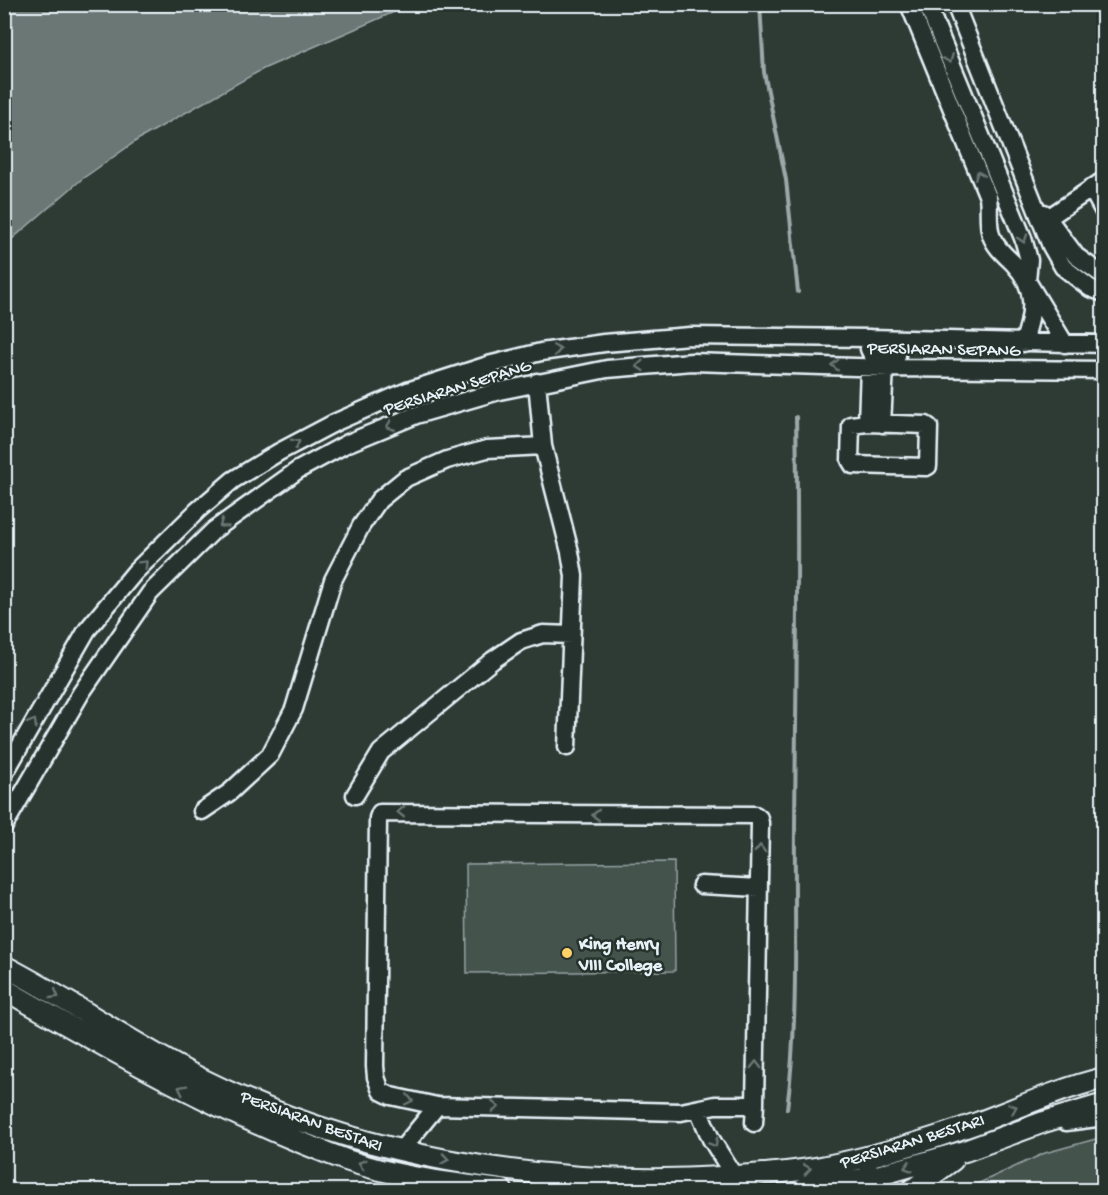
<svg xmlns="http://www.w3.org/2000/svg" width="1108" height="1195" viewBox="0 0 1108 1195" font-family="'Gochi Hand',sans-serif">
<style>
.green{fill:#45524e;stroke:#96a2a3;stroke-width:1.5}
.water{fill:#6b7775;stroke:#9da8a9;stroke-width:1.5}
.lines{fill:none;stroke-linecap:round;stroke-linejoin:round}
.stream{stroke:#9da8a9;stroke-width:4}
.minor-casing{stroke:#e8f1f8;stroke-width:21}
.major-casing{stroke:#e8f1f8;stroke-width:24}
.minor{stroke:#26332d;stroke-width:16}
.major{stroke:#26332d;stroke-width:20}
.oneway{stroke:#6a7674}
.poi-dot{fill:#ffd166;stroke:#26332d;stroke-width:2}
.labels{text-anchor:middle;stroke-width:5;stroke-linejoin:round;paint-order:stroke}
.street-label{font-size:18px;fill:#e8f1f8;stroke:#26332d}
.poi-label{font-size:18px;font-weight:bold;fill:#e8f1f8;stroke:#26332d;text-anchor:start}
</style>
<rect width="100%" height="100%" fill="#2e3b35"/>
<filter id="ink" filterUnits="userSpaceOnUse"><feTurbulence type="fractalNoise" baseFrequency=".0167" numOctaves="2"/><feDisplacementMap in="SourceGraphic" scale="12" xChannelSelector="R" yChannelSelector="G"/><feConvolveMatrix kernelMatrix="1 2 1 2 8 2 1 2 1" color-interpolation-filters="sRGB"/></filter>
<g filter="url(#ink)">
<path class="green" d="M674 862 675 971 467 973 466 864Z
M1103 1137V1190H964L1045 1153Z"/>
<path class="water" d="M5 4H429V5L394 12 263 69 139 139 82 179 5 245Z"/>
<g class="lines">
<path class="stream" d="M760 4 764 72 786 180 798 292
M787 1109C799 1015 794 921 795 827 796 690 799 554 796 417"/>
<defs>
<path id="minor" d="M909 4 988 197C990 210 987 222 991 235 995 247 1005 255 1014 264 1037 288 1034 314 1023 343
M927 4 1023 238 1029 260 1027 281 1065 344
M955 4 1051 246 1063 267 1090 288 1104 293
M1091 188 1104 212
M1044 213 1076 256 1104 276
M1042 222 1104 180
M870 338 869 349 871 353 877 356H897
M537 382 543 446 570 552 574 576 567 747
M867 423 926 425 929 427 928 466 926 467 853 465 850 460 851 425Z
M867 423 869 367
M882 424 885 367
M4 774 87 630 135 572 198 510 233 480 279 452 336 422 407 391 488 365 541 352 604 343 690 336 870 338 1104 344
M355 795 381 752 493 660 521 641 543 634 571 635
M202 811 230 792 270 755 294 709 333 580 361 526 379 500 406 478 447 460 487 449 543 446
M4 826 81 693 150 593 214 530 298 470 348 443 416 415 499 391 607 369 692 362 890 368 1104 370
M701 885 759 888
M698 1109 711 1139 734 1176
M1066 1122 1104 1117
M754 1123 755 1105 760 823 759 818 755 815 380 813 378 818 375 1066 376 1077 381 1091 391 1096 437 1106 681 1112 715 1105H755
M401 1150 437 1106
M868 1166 879 1190"/>
<path id="major" d="M4 966C66 998 124 1038 186 1071 349 1156 540 1188 722 1177 755 1175 788 1173 821 1167 874 1157 927 1141 977 1123 1020 1107 1059 1089 1104 1078
M4 989C115 1053 225 1116 346 1160 395 1177 450 1183 502 1190
M802 1190 873 1177 965 1151 1044 1122 1104 1104
M912 1190 953 1160"/>
</defs>
<use href="#minor" class="minor-casing"/>
<use href="#major" class="major-casing"/>
<use href="#minor" class="minor"/>
<use href="#major" class="major"/>
</g>
<defs><path id="oneway-chevron" d="M-2-3.5L2.5 0L-2 3.5" fill="none" stroke-width="1.6" stroke-linecap="round" stroke-linejoin="round" transform="scale(1.5)"/></defs>
<g class="oneway">
<use href="#oneway-chevron" transform="translate(949 59) rotate(68)"/>
<use href="#oneway-chevron" transform="translate(979 175) rotate(-112)"/>
<use href="#oneway-chevron" transform="translate(1023 239) rotate(72)"/>
<use href="#oneway-chevron" transform="translate(557 350) rotate(-9)"/>
<use href="#oneway-chevron" transform="translate(835 365) rotate(-178)"/>
<use href="#oneway-chevron" transform="translate(640 366) rotate(175)"/>
<use href="#oneway-chevron" transform="translate(390 426) rotate(158)"/>
<use href="#oneway-chevron" transform="translate(296 443) rotate(-27)"/>
<use href="#oneway-chevron" transform="translate(223 524) rotate(143)"/>
<use href="#oneway-chevron" transform="translate(144 564) rotate(-45)"/>
<use href="#oneway-chevron" transform="translate(33 723) rotate(-60)"/>
<use href="#oneway-chevron" transform="translate(401 812) rotate(-179)"/>
<use href="#oneway-chevron" transform="translate(596 815) rotate(-180)"/>
<use href="#oneway-chevron" transform="translate(760 849) rotate(-89)"/>
<use href="#oneway-chevron" transform="translate(55 995) rotate(30)"/>
<use href="#oneway-chevron" transform="translate(756 1065) rotate(-89)"/>
<use href="#oneway-chevron" transform="translate(182 1089) rotate(-153)"/>
<use href="#oneway-chevron" transform="translate(409 1100) rotate(12)"/>
<use href="#oneway-chevron" transform="translate(495 1107) rotate(2)"/>
<use href="#oneway-chevron" transform="translate(1013 1108) rotate(-23)"/>
<use href="#oneway-chevron" transform="translate(714 1143) rotate(60)"/>
<use href="#oneway-chevron" transform="translate(445 1159) rotate(9)"/>
<use href="#oneway-chevron" transform="translate(362 1164) rotate(-163)"/>
<use href="#oneway-chevron" transform="translate(908 1167) rotate(164)"/>
<use href="#oneway-chevron" transform="translate(807 1169) rotate(-8)"/>
</g>
</g>
<circle class="poi-dot" cx="567" cy="953" r="6"/>
<g class="labels">
<g class="street-label">
<text transform="translate(944 348) rotate(1)" y="6">PERSIARAN SEPANG</text>
<text transform="translate(457 386) rotate(-17)" y="6">PERSIARAN SEPANG</text>
<text transform="translate(312 1120) rotate(20)" y="6">PERSIARAN BESTARI</text>
<text transform="translate(912 1140) rotate(-17)" y="6">PERSIARAN BESTARI</text>
</g>
<g class="poi-label">
<text x="579" y="949">King Henry<tspan x="579" dy="21">VIII College</tspan></text>
</g>
</g>
<rect width="1108" height="1195" fill="none" stroke="#26332d" stroke-width="24"/>
<rect x="12" y="12" width="1084" height="1171" fill="none" stroke="#e8f1f8" stroke-width="2" filter="url(#ink)"/>
</svg>
